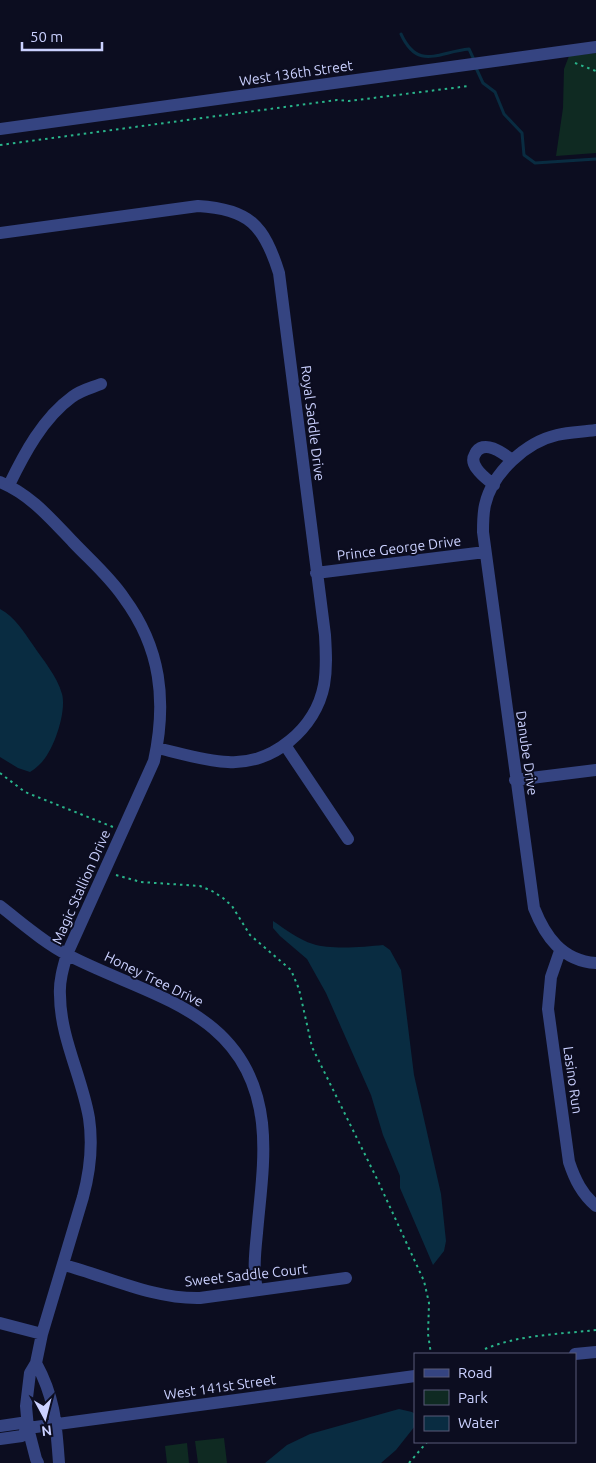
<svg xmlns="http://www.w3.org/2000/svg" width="596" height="1463" viewBox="0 0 596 1463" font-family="Ubuntu,sans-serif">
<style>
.green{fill:#0f2a22}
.water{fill:#092c41}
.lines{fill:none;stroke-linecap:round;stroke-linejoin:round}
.stream{stroke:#092c41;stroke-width:3}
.path{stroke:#29b48a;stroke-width:2;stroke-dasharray:2.5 4;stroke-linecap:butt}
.minor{stroke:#354481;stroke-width:12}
.labels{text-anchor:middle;stroke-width:4;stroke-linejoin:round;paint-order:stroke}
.street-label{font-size:14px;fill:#cbd1ff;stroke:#0c0d20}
</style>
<rect width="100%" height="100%" fill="#0c0d20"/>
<path class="green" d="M596 53V153L556 156 563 108 564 69 569 56Z
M224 1438 227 1463H198L195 1441Z
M187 1443 189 1463H167L165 1446Z"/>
<path class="water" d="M0 609C15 617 23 631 33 645 43 660 57 676 62 694 67 712 53 753 39 765 36 768 33 770 30 772L18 768 0 757Z
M273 921C285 929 299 940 313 944 331 950 364 947 383 945L390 950 401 970 414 1075 441 1194 446 1241 444 1251 433 1265 400 1188V1176L383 1135 371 1095 326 993 307 959 280 936 273 928Z
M399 1409 412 1412 415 1414V1426L396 1450 381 1463H265L287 1445 310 1434Z"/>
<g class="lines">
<path class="stream" d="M401 34C418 71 438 52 469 49L475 62
M476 68 483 83 495 92 504 114 522 133 524 155 535 163 596 159"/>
<path class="path" d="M575 63 596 71
M0 145 337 100 349 101 469 86
M0 773 25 792 113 827
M116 875 141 882 200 886 212 891 223 898 232 906 250 935 291 970 299 989 312 1047 378 1181 424 1281 429 1303 428 1334 431 1354
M485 1349C517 1335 561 1334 596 1330
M409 1463 427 1442"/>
<path class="minor" d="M0 129 596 47
M0 233 198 206C249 209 264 225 279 273L325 635C326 652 327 668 324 685 316 728 273 765 228 762 204 761 180 753 157 748
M596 430C583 432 570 432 557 435 526 442 492 473 485 505 483 514 483 523 483 532L534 908C545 936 562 961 596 963
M0 482C30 494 51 519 73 542 90 560 110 577 124 598 161 648 167 701 154 761L67 954C63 968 59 982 60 995 60 1037 82 1077 89 1118 93 1145 90 1171 83 1197L42 1334 36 1363 30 1373 26 1406 28 1428 36 1459 38 1463
M9 485C24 454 43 418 72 397 81 390 91 388 101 384
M494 485C488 480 481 475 477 469 473 464 472 459 475 454 483 438 503 453 512 460
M316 573 485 552
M285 745 348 839
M515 780 596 770
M0 906C22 923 43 942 68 955 151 998 249 1010 262 1123 266 1159 260 1197 257 1233 255 1253 253 1270 257 1290
M560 951 551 977 548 1009 569 1162C575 1180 582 1194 596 1206
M64 1265C109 1277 153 1299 200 1298L346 1278
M0 1323 42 1334
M575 1354 596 1352
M36 1363C55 1398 56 1423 59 1463
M0 1426 21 1423 28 1428 415 1376
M0 1439 22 1436 28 1428"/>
</g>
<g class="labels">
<g class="street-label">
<text transform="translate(296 73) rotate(-8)" y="5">West 136th Street</text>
<text transform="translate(313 423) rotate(83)" y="5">Royal Saddle Drive</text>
<text transform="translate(399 548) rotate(-7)" y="5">Prince George Drive</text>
<text transform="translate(527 753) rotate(82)" y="5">Danube Drive</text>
<text transform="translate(81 887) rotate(-66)" y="5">Magic Stallion Drive</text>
<text transform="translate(154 979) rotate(26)" y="5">Honey Tree Drive</text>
<text transform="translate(573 1080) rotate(82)" y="5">Lasino Run</text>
<text transform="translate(246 1275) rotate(-6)" y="5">Sweet Saddle Court</text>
<text transform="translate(220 1387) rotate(-8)" y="5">West 141st Street</text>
</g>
</g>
<rect x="414" y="1353" width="162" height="90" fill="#0c0d20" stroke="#585b79"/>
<rect x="424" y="1369" width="25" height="8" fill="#354481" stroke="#585b79"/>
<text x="458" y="1378" font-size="15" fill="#cbd1ff">Road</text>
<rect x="424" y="1390" width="25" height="15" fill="#0f2a22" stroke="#585b79"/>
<text x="458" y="1403" font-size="15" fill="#cbd1ff">Park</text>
<rect x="424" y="1416" width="25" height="15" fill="#092c41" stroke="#585b79"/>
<text x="458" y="1428" font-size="15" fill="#cbd1ff">Water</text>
<g transform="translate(45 1418) rotate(173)" stroke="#0c0d20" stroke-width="4" paint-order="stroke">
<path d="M0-4L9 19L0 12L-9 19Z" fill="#cbd1ff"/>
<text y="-8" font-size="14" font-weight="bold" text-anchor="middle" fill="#cbd1ff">N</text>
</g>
<path d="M22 42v8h80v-8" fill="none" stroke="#cbd1ff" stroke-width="2.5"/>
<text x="30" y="42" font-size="15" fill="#cbd1ff" stroke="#0c0d20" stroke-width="4" paint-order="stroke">50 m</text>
</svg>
